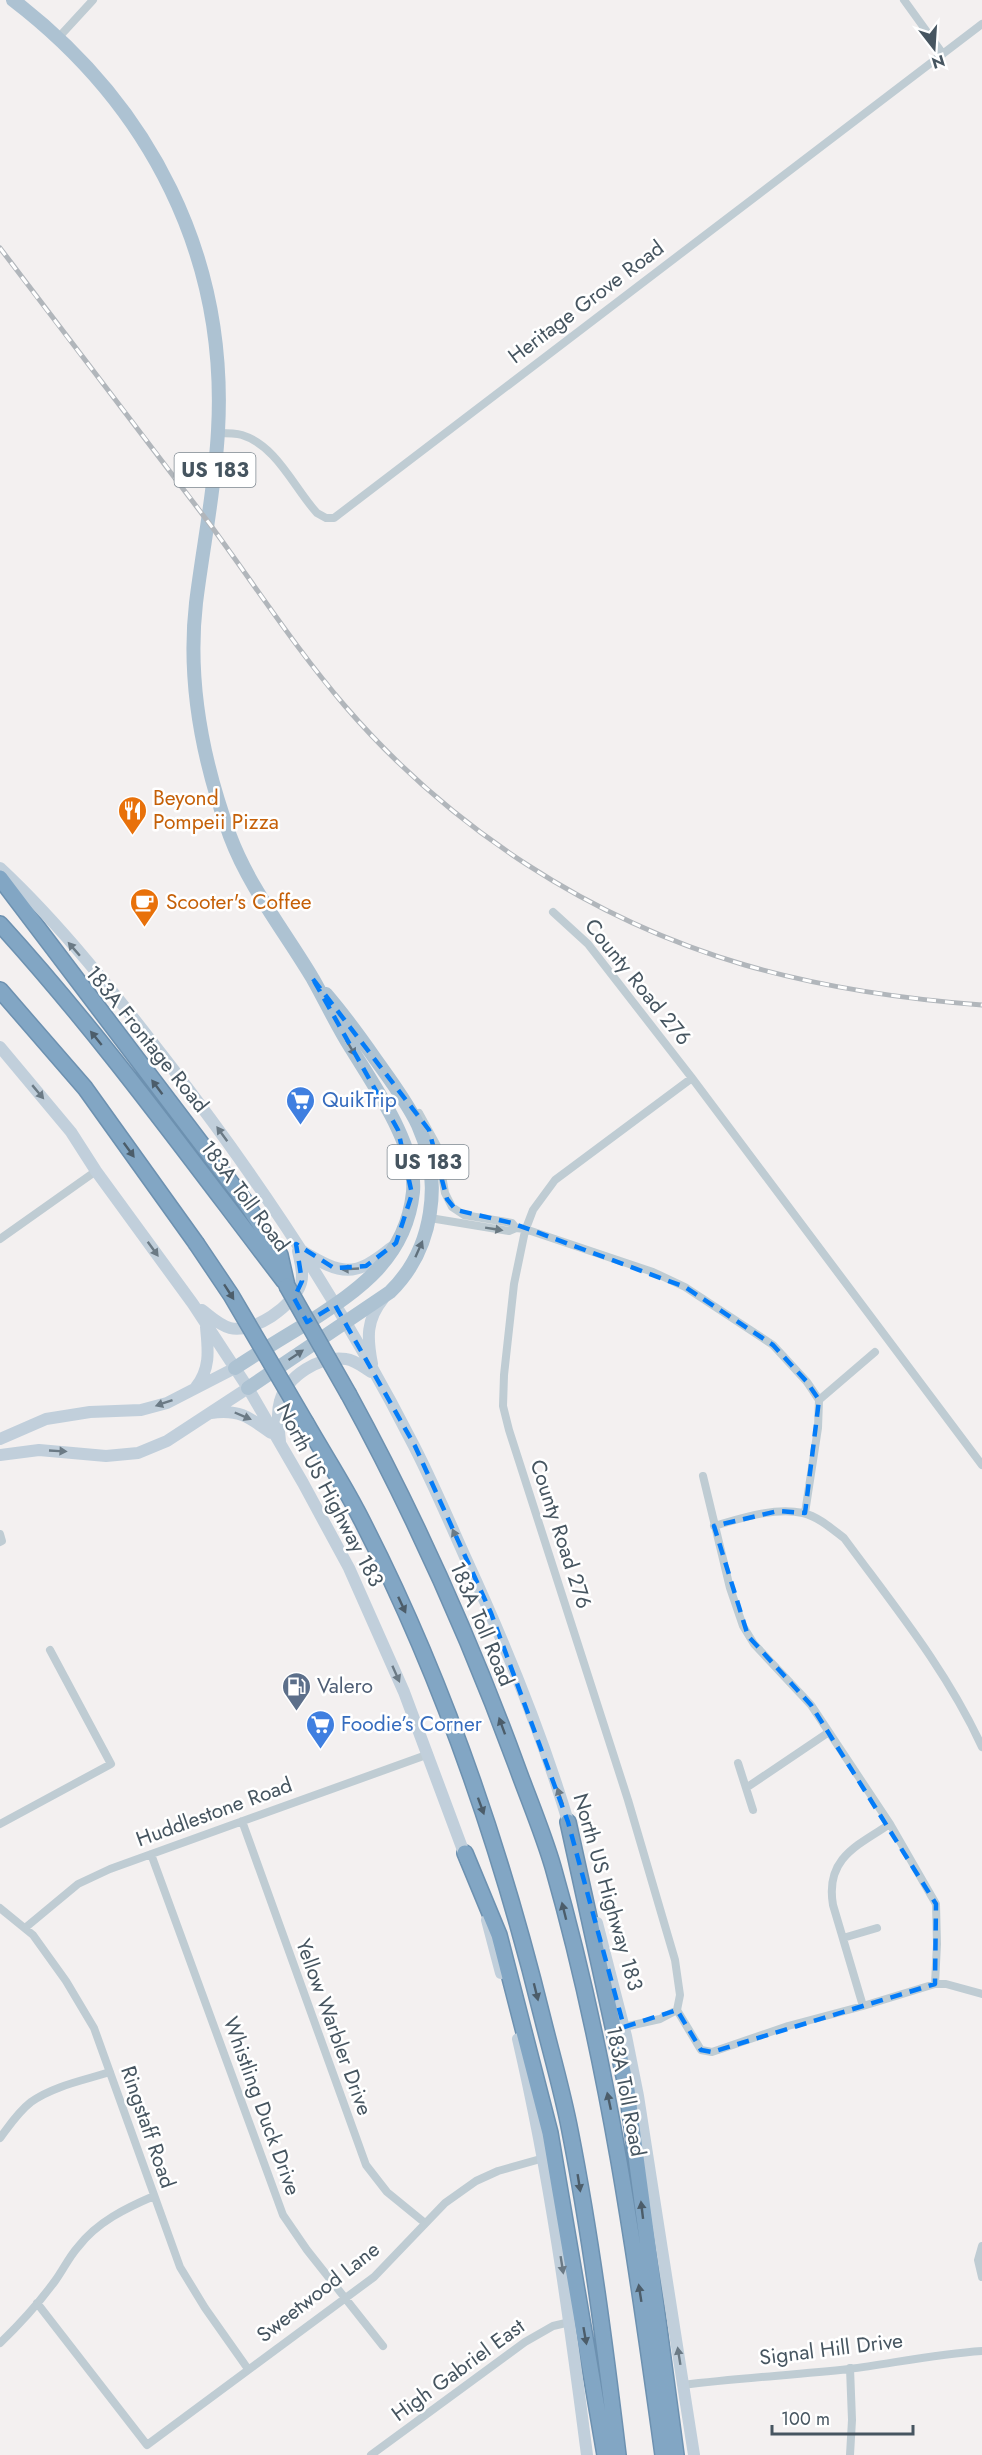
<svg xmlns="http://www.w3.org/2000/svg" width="982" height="2455" viewBox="0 0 982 2455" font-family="Jost,sans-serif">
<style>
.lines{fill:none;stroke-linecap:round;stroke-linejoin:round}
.highway-casing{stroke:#6d91b0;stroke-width:18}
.street{stroke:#bfccd3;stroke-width:8}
.secondary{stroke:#c1cfdb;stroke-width:12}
.primary{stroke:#adc2d2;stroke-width:14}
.highway{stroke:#82a6c4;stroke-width:15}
.rail-casing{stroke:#b1b6bb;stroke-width:5}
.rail{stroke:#fff;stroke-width:3;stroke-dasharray:9;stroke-linecap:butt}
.highway-bridge-casing{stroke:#6d91b0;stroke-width:18;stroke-linecap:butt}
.highway-bridge{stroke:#82a6c4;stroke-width:15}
.oneway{fill:#6b7a85}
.oneway2{fill:#4c5d6a}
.oneway3{fill:#60707c}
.oneway4{fill:#6a7982}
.marked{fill:none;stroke:#047cf8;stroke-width:4.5;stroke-dasharray:12 8;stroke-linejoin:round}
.labels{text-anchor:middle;stroke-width:5;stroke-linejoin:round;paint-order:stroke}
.shield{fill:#fff;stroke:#7e8890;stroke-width:1.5}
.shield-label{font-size:20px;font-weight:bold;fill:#465560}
.street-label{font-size:21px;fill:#465560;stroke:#fff}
.food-label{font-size:21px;fill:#c56008;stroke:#fff;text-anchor:start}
.shop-label{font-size:21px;fill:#366cbe;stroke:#fff;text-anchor:start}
.service-label{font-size:21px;fill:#4e5e75;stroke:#fff;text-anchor:start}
</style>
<rect width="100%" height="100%" fill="#f3f0f0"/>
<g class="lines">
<defs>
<path id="highway" d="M0 878 244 1200 280 1255 287 1286
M0 924C102 1036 192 1161 284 1281
M0 990 85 1088 196 1243
M349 1395C414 1514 470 1639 517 1767 529 1800 543 1833 553 1867 608 2059 636 2257 663 2455
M306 1423C323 1453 342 1482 358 1513 441 1673 500 1845 543 2020 552 2056 563 2094 570 2131 591 2238 605 2347 618 2455
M568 1822 627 2090 676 2455
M465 1853 499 1935 550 2133 605 2455"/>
</defs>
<use href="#highway" class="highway-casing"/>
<path class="street" d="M904 0 943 54
M59 37 93 0
M218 433C226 433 235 433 242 435 277 446 294 488 317 513L326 518H334L982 24
M553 912 588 944 692 1078 982 1465
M419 1113 437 1146 445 1193 452 1207 464 1215 512 1223 516 1228
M430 1218 509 1231 516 1228 525 1229 653 1272 685 1287 773 1345 807 1382 819 1400 818 1428 805 1513
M0 1239 96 1171
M819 1400 875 1352
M703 1476 730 1588 743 1626 754 1644 811 1705 890 1824 936 1904 937 1944 935 1984
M714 1526C742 1518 774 1507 803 1513 819 1517 832 1529 844 1538 894 1606 946 1669 982 1747
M0 1534 2 1541 0 1542
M738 1763 753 1810
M746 1788 829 1732
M242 1821 366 2165 387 2192 425 2223
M0 1824 111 1764 50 1650
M151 1854 283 2215 307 2250 383 2346
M0 1908 33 1935 66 1981 94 2028 180 2267 205 2308 248 2369
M25 1928 78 1884 110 1869 429 1754
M843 1938 877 1928
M863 2006 833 1905C825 1859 856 1846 890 1824
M677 2010 701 2050 712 2052 788 2026 863 2006 935 1984H946L982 1994
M624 2027 660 2019 677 2010 680 1995 675 1960 628 1800 509 1430 503 1406 504 1375 514 1284 525 1231 533 1210 555 1180 692 1078
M0 2138C9 2126 18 2112 31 2102 53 2086 85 2080 110 2072
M982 2246 978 2260 982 2277
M37 2303 147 2445 374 2277 445 2203 476 2181 498 2171 544 2158
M0 2343C20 2324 38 2304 55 2281 63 2270 69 2257 78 2247 97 2222 126 2208 154 2196
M850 2368 852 2420 850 2455
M683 2385C739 2378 794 2375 849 2369 894 2363 937 2354 982 2351
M371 2455 525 2342 553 2326 570 2322"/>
<path class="secondary" d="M0 868C60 924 116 995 166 1060 260 1181 345 1310 414 1446 433 1483 449 1521 466 1559 506 1646 543 1736 570 1828
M0 1047 71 1132 96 1171 193 1304 248 1388 303 1483 349 1568 404 1692 467 1861
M302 1251C342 1275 354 1278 391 1248
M202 1310C210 1316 219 1325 230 1328 253 1334 294 1306 301 1283 304 1273 300 1261 298 1251
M372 1364C367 1338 366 1320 383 1299
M196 1387C211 1368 208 1349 206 1327
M211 1413C239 1409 249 1417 271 1433
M0 1439 46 1419 90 1412 141 1410 167 1403 235 1368
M280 1442C279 1428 276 1414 280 1401 287 1376 320 1355 346 1359 355 1360 363 1367 371 1372
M0 1455 39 1450 106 1456 138 1453 167 1441 248 1388
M487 1920 501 1973
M597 1923 626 2036 638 2096 694 2455
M518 2039C550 2176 569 2315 587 2455"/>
<path class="primary" d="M13 0C150 105 228 256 218 431 215 489 203 546 196 603 187 681 203 762 230 836 249 887 285 932 313 979 326 1002 337 1026 351 1048 374 1086 417 1146 413 1192 406 1258 360 1289 309 1322 284 1337 259 1352 235 1368
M248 1388 390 1292C434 1249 443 1180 418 1125 407 1102 391 1081 376 1060 360 1037 344 1015 326 994"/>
<use href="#highway" class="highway"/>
<defs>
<path id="rail" d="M0 248C69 340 140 431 209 523 254 584 296 649 345 706 450 828 591 920 745 965 821 987 903 999 982 1005"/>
</defs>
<use href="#rail" class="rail-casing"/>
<use href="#rail" class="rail"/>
<defs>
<path id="highway-bridge" d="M196 1243 231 1295 306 1423
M287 1286 349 1395"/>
</defs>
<use href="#highway-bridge" class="highway-bridge-casing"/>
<use href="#highway-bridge" class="highway-bridge"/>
</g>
<defs><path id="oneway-solid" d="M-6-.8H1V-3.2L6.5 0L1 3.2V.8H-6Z" transform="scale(1.5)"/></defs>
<g class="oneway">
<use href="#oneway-solid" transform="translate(74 949) rotate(-131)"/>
<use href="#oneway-solid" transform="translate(38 1092) rotate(50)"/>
<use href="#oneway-solid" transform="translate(222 1134) rotate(-126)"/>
<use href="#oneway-solid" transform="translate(153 1249) rotate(54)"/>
<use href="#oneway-solid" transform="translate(350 1269) rotate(177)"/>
<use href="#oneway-solid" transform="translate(164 1403) rotate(161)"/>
<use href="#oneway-solid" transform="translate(243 1416) rotate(23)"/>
<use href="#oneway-solid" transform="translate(58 1451) rotate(3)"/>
<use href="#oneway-solid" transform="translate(456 1537) rotate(-115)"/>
<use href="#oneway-solid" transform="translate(396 1674) rotate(66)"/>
<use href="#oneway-solid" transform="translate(560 1796) rotate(-109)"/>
<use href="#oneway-solid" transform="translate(562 2265) rotate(81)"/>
<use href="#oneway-solid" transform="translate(679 2356) rotate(-99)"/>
</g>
<g class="oneway2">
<use href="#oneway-solid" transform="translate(96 1038) rotate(-129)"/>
<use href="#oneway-solid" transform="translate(157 1087) rotate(-127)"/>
<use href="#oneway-solid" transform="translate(129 1150) rotate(54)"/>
<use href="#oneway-solid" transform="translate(229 1292) rotate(57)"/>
<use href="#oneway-solid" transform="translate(402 1605) rotate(65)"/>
<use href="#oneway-solid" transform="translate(502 1726) rotate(-110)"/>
<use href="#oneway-solid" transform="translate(481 1806) rotate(70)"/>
<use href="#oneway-solid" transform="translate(564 1911) rotate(-104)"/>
<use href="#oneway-solid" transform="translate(536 1992) rotate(76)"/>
<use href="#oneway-solid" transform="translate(609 2101) rotate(-102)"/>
<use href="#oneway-solid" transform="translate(579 2183) rotate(81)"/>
<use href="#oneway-solid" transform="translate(642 2210) rotate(-97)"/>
<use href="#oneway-solid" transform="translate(640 2293) rotate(-99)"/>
<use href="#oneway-solid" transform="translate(585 2336) rotate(80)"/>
</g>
<g class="oneway3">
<use href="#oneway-solid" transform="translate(351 1048) rotate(59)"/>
<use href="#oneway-solid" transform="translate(419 1249) rotate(-66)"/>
<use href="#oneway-solid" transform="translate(296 1355) rotate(-34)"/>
</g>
<use class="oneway4" href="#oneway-solid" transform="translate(494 1229) rotate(9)"/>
<path class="marked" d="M313 979 429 1130 447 1199 456 1210 512 1223 685 1287 773 1345 807 1382 819 1400 805 1513 778 1511 714 1526 748 1636 811 1705 936 1904 935 1984 712 2052 701 2050 677 2010 624 2027 568 1822 491 1613 415 1446 335 1305 307 1322 294 1298 302 1281 296 1244 334 1268 366 1266 396 1243 412 1194 398 1130Z"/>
<defs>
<symbol id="restaurant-pin" viewBox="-11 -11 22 30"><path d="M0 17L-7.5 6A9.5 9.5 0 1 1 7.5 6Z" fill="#e8710a" stroke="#fff"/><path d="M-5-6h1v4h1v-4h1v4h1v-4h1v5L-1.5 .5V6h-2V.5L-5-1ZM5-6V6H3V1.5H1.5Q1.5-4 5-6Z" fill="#fff"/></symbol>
<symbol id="cafe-pin" viewBox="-11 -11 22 30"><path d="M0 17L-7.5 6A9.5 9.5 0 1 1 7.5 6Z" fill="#e8710a" stroke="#fff"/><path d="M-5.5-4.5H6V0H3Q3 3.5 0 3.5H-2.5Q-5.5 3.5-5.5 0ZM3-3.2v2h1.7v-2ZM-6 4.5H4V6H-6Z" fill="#fff"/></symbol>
<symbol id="supermarket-pin" viewBox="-11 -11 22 30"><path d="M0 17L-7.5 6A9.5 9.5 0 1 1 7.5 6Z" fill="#3f7fe0" stroke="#fff"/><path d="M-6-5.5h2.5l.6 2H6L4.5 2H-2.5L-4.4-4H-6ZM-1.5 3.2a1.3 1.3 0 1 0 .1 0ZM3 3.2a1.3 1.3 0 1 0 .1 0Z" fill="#fff"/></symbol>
<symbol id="fuel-pin" viewBox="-11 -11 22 30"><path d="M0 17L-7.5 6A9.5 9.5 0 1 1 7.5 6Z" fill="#5c6f8a" stroke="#fff"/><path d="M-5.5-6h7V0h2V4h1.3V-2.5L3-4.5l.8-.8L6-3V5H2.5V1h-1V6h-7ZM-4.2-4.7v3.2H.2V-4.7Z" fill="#fff"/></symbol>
</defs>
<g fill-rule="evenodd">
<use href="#restaurant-pin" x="116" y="794" width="33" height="45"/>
<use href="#cafe-pin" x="128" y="886" width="33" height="45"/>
<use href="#supermarket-pin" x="284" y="1084" width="33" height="45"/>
<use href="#fuel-pin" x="280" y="1670" width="33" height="45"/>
<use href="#supermarket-pin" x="304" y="1708" width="33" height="45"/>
</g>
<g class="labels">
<g class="shield">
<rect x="174.5" y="453" width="81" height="34" rx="4.5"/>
<rect x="387.5" y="1145" width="81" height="34" rx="4.5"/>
</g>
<g class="shield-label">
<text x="215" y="477">US 183</text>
<text x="428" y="1169">US 183</text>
</g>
<g class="street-label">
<text transform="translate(586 302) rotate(-37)" y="7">Heritage Grove Road</text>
<text transform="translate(638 982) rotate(51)" y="7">County Road 276</text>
<text transform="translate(147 1039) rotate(51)" y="7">183A Frontage Road</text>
<text transform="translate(245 1196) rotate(53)" y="7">183A Toll Road</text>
<text transform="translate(330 1495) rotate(62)" y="7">North US Highway 183</text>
<text transform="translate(561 1534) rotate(72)" y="7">County Road 276</text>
<text transform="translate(482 1624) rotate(67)" y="7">183A Toll Road</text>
<text transform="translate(214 1812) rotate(-20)" y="7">Huddlestone Road</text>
<text transform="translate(608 1892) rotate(74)" y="7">North US Highway 183</text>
<text transform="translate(334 2027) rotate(70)" y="7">Yellow Warbler Drive</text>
<text transform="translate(626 2091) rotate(79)" y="7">183A Toll Road</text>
<text transform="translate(262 2106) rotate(70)" y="7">Whistling Duck Drive</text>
<text transform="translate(148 2127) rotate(71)" y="7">Ringstaff Road</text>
<text transform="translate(318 2292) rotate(-38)" y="7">Sweetwood Lane</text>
<text transform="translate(831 2349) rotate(-7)" y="7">Signal Hill Drive</text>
<text transform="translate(458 2370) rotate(-36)" y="7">High Gabriel East</text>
</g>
<g class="food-label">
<text x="153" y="805">Beyond<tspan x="153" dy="24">Pompeii Pizza</tspan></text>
<text x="166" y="909">Scooter's Coffee</text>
</g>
<g class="shop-label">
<text x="322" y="1107">QuikTrip</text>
<text x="341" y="1731">Foodie’s Corner</text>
</g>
<g class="service-label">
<text x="317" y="1693">Valero</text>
</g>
</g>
<g transform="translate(934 48) rotate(163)" stroke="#ffffff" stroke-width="4.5" paint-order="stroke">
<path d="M0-4.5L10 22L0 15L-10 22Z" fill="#465560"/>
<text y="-9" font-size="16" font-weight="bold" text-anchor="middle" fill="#465560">N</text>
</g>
<path d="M772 2425v9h141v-9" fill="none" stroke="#465560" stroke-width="3"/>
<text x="781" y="2425" font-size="18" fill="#465560" stroke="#ffffff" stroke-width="4.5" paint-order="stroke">100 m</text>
</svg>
